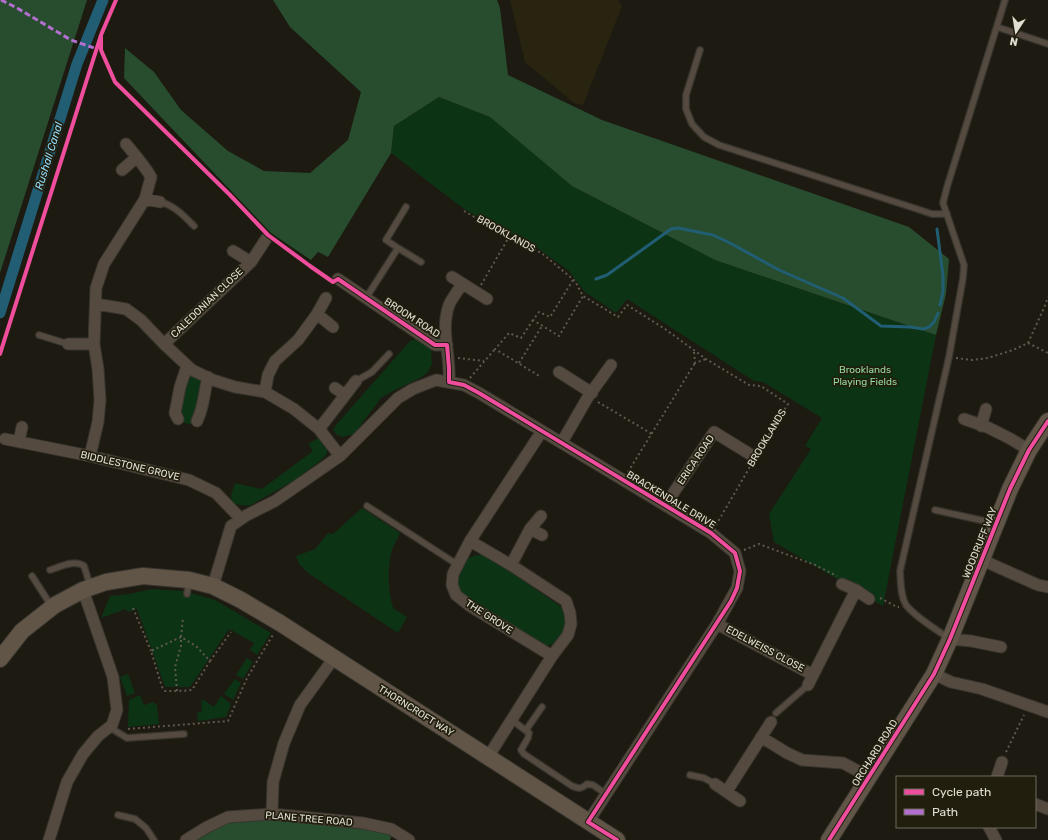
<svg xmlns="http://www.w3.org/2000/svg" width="1048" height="840" font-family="Rubik,sans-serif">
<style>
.built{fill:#28240f}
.green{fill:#0d3315}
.forest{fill:#284d2e}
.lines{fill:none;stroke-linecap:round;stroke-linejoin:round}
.stream{stroke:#225e73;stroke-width:3}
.canal{stroke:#225e73;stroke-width:11}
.lane-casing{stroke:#38352e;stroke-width:8}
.street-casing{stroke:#38352e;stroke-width:13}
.secondary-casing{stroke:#38352e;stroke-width:18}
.path{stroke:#5f5950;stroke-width:2;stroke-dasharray:2 3;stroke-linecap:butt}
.lane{stroke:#544a40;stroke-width:5.5}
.street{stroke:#544a40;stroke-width:11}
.secondary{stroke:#615548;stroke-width:16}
.quiet{stroke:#b36fd0;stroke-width:3;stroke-dasharray:6 3;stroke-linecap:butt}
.cycleway-casing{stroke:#211e0d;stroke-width:6}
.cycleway{stroke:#ef4d9e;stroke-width:4}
.labels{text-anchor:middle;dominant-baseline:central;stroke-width:3.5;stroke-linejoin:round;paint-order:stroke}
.street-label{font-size:10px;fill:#e1dfd4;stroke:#211e0d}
.park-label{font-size:10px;fill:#95d99f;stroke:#211e0d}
.water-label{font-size:11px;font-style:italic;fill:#91dbfa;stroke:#211e0d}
</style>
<rect width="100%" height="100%" fill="#1d1a12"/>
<path class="built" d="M510 0H618L622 6 583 105 574 103 525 62Z"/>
<path class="green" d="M439 97 490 117 572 186 715 260 936 335 883 606 774 542 769 514 811 449 805 446 822 418 763 382 754 381 627 299 616 313 585 292 569 271 525 239 505 232 464 209 391 153 394 126Z
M416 339 431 349 432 364 428 372 422 377 393 391 381 398 354 434 342 437 336 434 333 430 336 425 410 341Z
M187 371 202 380 195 415 191 420 193 425 181 422 179 410Z
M318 438H321L327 447V454L320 461 295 480 251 505C245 506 231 506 231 497 231 493 234 487 235 483L262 489 313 451 308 444Z
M362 508 400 533C398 538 394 544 392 550 387 568 388 591 393 608L407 617 398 633 308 573 299 564 296 556 315 549 328 533 333 534Z
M479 555H486L560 606C563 610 566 615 566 620 567 623 565 627 564 629 559 642 551 649 538 643L467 597 461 592 456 581C462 567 462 557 479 555Z
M152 589 184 591 215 600 271 633 257 655 250 650 254 643 229 629 190 687H165L137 609 128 612 126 609 101 618 110 596 129 594Z
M247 658 253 662 243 679 236 675Z
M128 674 135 693 127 696 120 677Z
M235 679 241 683 233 700 224 694Z
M140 695 144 705 153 702 157 705 159 724 128 727 129 700Z
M221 696 231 704 226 717 198 721 197 713 202 711 201 701 204 700 214 707Z"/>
<path class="forest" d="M0 0H87L0 273Z
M273 0H497L500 8 508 75 602 120 909 227 949 259 946 294 936 335 715 260 572 186 490 117 439 97 394 126 391 153 328 257 318 252 311 260 271 233 124 78 125 48 154 72 181 110 228 151 264 171 310 173 348 140 361 92 290 27Z
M274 820 362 829 392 834 390 840H196L229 822Z"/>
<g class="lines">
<path class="stream" d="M937 229 943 276V292L940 305
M596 279 607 275 671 229 678 228 713 235 730 243 779 270 843 298 881 326 910 327 923 329 929 327 934 322 938 313"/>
<path class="canal" d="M0 313 77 64 103 0"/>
<g class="lane-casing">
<path id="lane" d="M997 27 1048 44
M700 50 686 95V109L692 124 704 137 719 145 917 209 932 214H947
M160 202C174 205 184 216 194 226
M398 248 386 240 406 207
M366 298 398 248 421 262
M39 335 68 344
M356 381 372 372 389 354
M367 506 458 565
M935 510 994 523
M50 570C60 567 75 559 84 566L90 585
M32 576 52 607
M187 594 189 580
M948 638C936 629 915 617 906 605 900 595 901 582 900 571L949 357 963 278 964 265 943 203 947 187 1005 0
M776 713 808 685
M512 720 529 733 528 738 521 750 524 754 572 786C579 789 581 789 587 784L593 785 606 794
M109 727 127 738 184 734
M526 730 542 707
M690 775 704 778 715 784
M118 815 135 819 146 828 154 840"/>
</g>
<g class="street-casing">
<path id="street" d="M122 170 137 157
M145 199 160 202
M233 251 251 262
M452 277 487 299
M338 279 435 345H447
M96 304 126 309 141 320 164 344 192 370 213 380 235 387 265 392 294 409 319 429 340 456
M317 314 333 327
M68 344H94
M164 344 251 262 266 239
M559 372 592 393
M449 382C451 357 440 330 449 305 452 298 458 291 462 284
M335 388 345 395
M265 392 268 375 275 361 298 340 317 314 326 298
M178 419 175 413 180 387 187 366
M964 419 987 427 1009 438 1029 450
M197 421C204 407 204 392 208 377
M981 426 986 409
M319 429 356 381
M542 431 470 541 453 574 452 585 456 595 470 606 552 656
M5 439 90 456 189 480 216 493 241 519
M19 442 22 427
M562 442 588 397 611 365
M90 456 98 422 100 400 98 369 94 344 96 288 104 264 145 199 151 177C144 165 135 155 126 144
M666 504 714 432 753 456
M530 529 542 535
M470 541 511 565 566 601 570 613 571 624 568 635 552 656 488 757
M982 560 1038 585 1048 587
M511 565 530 529 541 516
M842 584 856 590 869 599
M213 586 231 526 247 515 275 501 340 456 398 398 413 389 436 380 464 385 479 393 711 533 735 553 740 571 737 588 717 624 588 822
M717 624 813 675
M950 639 971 641 1001 647
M934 674 951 682 982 689 1048 712
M808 685 856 590
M761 737 787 753 802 760 843 763 869 777
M997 777 1002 762
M715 784 740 801
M727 791 771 722
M1035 804 1048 809
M272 814 273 782 284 743 300 705 334 658
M989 827 996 840
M49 840 67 782 83 754 98 736 112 725 117 710 113 677 83 590
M186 840 207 827 228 817 272 814 363 823 391 829 409 840"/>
</g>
<g class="secondary-casing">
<path id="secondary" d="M0 659 22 631 55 605 83 590 106 582 143 576 189 580 213 586 241 600 280 623 617 840
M829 840 934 674 950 639 1010 489 1029 450 1048 421"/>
</g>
<path class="path" d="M464 211 509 237 519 239 544 255 575 281 583 296 618 317 627 305 665 329 706 359 749 385 761 386 788 404 760 449
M573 280 550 317 539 312 533 320 559 336 583 296
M481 285 509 237
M533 320 521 338 509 333 495 349 541 377
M1028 343 1048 353
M694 352 695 363 706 359
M458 358 484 361
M956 358 972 360 988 358 1013 350 1028 343 1044 308 1048 297
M519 363 542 326
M470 378 495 349
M598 402 652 434
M628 472 695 363
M716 525 751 465
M744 550 759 544 815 565 837 576
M880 598 897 607H899
M133 608 151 651
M210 661 231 632
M177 691 175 667 181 646V637L151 651 162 687 165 691C174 691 183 691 192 690L210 661 196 646 181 637 183 618
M128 729 228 721 247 678 274 633
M1006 752 1024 715"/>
<use href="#lane" class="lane"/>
<use href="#street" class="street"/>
<use href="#secondary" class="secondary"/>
<path class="quiet" d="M1 0 17 8 71 40 100 50"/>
<g class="cycleway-casing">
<path id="cycleway" d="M101 35V50L115 82 230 195 268 235 310 266 333 282 338 279 435 345H447L449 368V382L464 385 479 393 711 533 735 553 740 571 737 588 731 601 588 822 617 840
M0 354 101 35 116 0
M829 840 934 674 950 639 1010 489 1029 450 1048 421"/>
</g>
<use href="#cycleway" class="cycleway"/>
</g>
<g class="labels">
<g class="street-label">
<text transform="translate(506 234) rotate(29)">BROOKLANDS</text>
<text transform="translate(207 303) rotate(-44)">CALEDONIAN CLOSE</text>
<text transform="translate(412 318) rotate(33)">BROOM ROAD</text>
<text transform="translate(767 438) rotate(-59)">BROOKLANDS</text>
<text transform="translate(696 460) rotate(-56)">ERICA ROAD</text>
<text transform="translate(130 466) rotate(13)">BIDDLESTONE GROVE</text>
<text transform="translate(671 500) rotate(31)">BRACKENDALE DRIVE</text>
<text transform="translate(980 543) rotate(-68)">WOODRUFF WAY</text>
<text transform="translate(489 617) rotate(33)">THE GROVE</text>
<text transform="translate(765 649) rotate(28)">EDELWEISS CLOSE</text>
<text transform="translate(416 711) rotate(32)">THORNCROFT WAY</text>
<text transform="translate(875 753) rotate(-58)">ORCHARD ROAD</text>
<text transform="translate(309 819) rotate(5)">PLANE TREE ROAD</text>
</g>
<g class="park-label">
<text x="865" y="370">Brooklands<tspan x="865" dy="12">Playing Fields</tspan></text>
</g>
<g class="water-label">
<text transform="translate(49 156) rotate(-73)">Rushall Canal</text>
</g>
</g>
<rect x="896" y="776" width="140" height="52" fill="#211e0d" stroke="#6e6b5d"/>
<rect x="904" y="789" width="20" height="6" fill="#ef4d9e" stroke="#6e6b5d"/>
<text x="932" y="796" font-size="12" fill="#e1dfd4">Cycle path</text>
<rect x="904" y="809" width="20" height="6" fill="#b36fd0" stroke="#6e6b5d"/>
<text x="932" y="816" font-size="12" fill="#e1dfd4">Path</text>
<g transform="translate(1016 32) rotate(192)" stroke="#211e0d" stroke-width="3" paint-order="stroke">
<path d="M0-3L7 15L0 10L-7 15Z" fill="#e1dfd4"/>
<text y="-6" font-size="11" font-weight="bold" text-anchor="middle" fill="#e1dfd4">N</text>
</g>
</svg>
